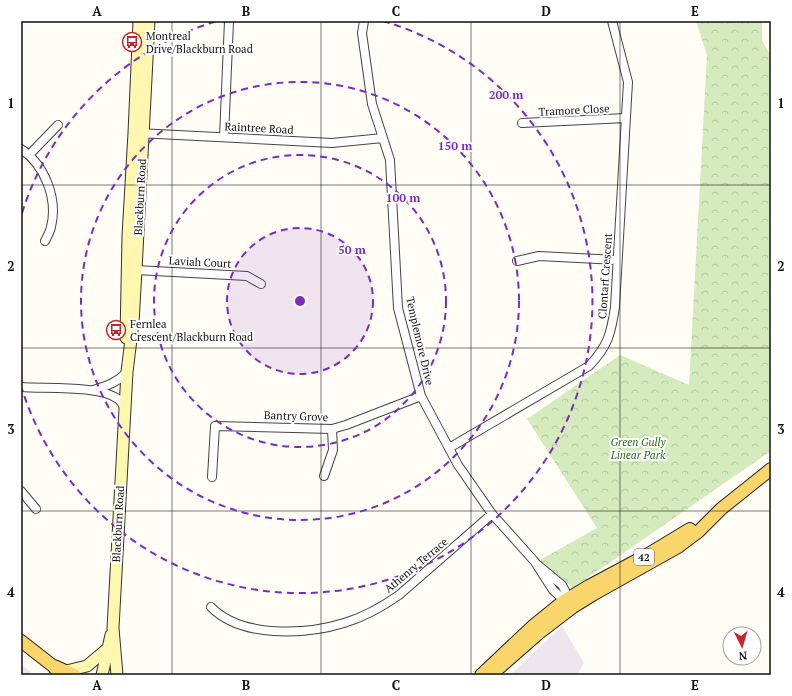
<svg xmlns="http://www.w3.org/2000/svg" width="792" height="696" font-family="'PT Serif',serif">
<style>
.industrial{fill:#eee6ef}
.park{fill:url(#park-crowns)}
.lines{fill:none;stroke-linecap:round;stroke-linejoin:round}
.minor-casing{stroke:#444;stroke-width:10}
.secondary-casing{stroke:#333;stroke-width:13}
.primary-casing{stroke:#222;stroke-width:14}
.minor{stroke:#fff;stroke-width:8}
.secondary{stroke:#fff6b0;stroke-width:11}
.primary{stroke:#f9d66b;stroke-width:12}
.grid{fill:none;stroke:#111;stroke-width:1;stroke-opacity:0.55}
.ring{fill:none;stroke:#7b2cbf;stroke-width:2;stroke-dasharray:7 5}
.labels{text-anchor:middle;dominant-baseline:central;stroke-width:4;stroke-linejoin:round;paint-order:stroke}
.shield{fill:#fff;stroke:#585858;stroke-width:1}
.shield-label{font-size:10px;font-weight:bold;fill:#111}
.poi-label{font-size:11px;fill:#111;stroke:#fff;text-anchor:start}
.street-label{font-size:11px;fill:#111;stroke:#fff}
.park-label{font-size:11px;font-style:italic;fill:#2f6b1f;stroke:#fff}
.centre{fill:#7b2cbf;stroke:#fff;stroke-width:2}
.ring-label{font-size:12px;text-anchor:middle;font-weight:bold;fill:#7b2cbf;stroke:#fff;stroke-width:4;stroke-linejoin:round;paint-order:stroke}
.neatline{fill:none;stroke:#111;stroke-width:1.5}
.grid-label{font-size:13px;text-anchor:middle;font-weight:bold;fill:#111}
</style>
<defs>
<pattern id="park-crowns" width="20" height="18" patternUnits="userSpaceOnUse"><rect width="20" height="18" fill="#d5ebbd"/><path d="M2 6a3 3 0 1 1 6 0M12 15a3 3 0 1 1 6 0" fill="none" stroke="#b6c8a1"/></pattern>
</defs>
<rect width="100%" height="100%" fill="#fffdf5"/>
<path class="industrial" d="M562 626 584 663 577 675H510Z
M21 664 26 668 34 675H21Z"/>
<path class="park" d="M696 21H762V41L771 56V451L573 588 540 560 597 528 527 419 620 355 689 385 707 55Z"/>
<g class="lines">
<g class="minor-casing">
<path id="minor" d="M364 21 362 33 372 104 390 160 398 308 421 396 458 465 492 514 535 562 553 590 567 603
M522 123 626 118
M138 133 332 143 383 138
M224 137 229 21
M21 149C45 165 58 199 51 227 50 232 47 237 45 241
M29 155 58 125
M517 261 539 256 617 260
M136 270 247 276 261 284
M21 387C46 389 99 385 118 399 122 402 123 405 125 409
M93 390C106 386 117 383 127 372
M449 448 589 366C608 346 611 334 615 307L628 82 612 21
M324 476 333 450 332 429
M212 477 215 426 332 429 346 425 421 396
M21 491 36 509
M538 565 562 585 571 602
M211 607C241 638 305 635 344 623 364 617 382 607 399 595L492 514"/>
</g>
<g class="secondary-casing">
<path id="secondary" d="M126 338 128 236 134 133 139 21
M66 671 87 666 106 650
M102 675 111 635
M117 675 113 628 127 372 133 323 136 270 149 21"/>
</g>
<g class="primary-casing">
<path id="primary" d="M21 641 53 666 61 675
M54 666 74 675
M481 675 533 626 564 601 589 586 647 555 690 529
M491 675 539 633 573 607 594 594 678 547 698 532 721 509 771 469"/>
</g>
<use href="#minor" class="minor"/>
<use href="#secondary" class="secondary"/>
<use href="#primary" class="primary"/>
</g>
<path class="grid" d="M172 21V675M321 21V675M471 21V675M620 21V675M21 185H771M21 348H771M21 511H771"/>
<circle cx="300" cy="301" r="73" fill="#7b2cbf" fill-opacity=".12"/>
<g class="ring">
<circle cx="300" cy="301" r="73"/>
<circle cx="300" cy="301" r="146"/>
<circle cx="300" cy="301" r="219"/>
<path d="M22 213A292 292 0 0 1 217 21M383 21A292 292 0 1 1 22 389"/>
</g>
<defs>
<g id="bus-ring" transform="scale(1)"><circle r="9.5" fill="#fff" stroke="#c4262e" stroke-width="1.5"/><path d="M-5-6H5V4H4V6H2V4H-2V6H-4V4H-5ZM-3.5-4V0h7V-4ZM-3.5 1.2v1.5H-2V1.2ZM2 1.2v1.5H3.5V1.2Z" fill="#c4262e"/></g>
</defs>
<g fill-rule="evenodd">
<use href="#bus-ring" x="132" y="42"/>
<use href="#bus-ring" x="116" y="330"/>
</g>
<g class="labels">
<rect class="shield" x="634" y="549" width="20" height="16" rx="3"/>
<g class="shield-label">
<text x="644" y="557">42</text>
</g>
<g class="poi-label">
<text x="146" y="36">Montreal<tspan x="146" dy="13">Drive/Blackburn Road</tspan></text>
<text x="130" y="324">Fernlea<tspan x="130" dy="13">Crescent/Blackburn Road</tspan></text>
</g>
<g class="street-label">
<text transform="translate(574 110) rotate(-3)">Tramore Close</text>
<text transform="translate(259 128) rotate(3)">Raintree Road</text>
<text transform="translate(140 197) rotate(-87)">Blackburn Road</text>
<text transform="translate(200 262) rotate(3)">Laviah Court</text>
<text transform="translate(605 276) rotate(-86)">Clontarf Crescent</text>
<text transform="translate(420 341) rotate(77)">Templemore Drive</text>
<text transform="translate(296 416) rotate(2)">Bantry Grove</text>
<text transform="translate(118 524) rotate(-87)">Blackburn Road</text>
<text transform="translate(416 565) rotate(-40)">Athenry Terrace</text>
</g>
<g class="park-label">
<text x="638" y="442">Green Gully<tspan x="638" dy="13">Linear Park</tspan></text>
</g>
</g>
<circle cx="300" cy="301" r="6" class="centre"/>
<g class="ring-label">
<text x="506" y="99">200 m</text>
<text x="455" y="150">150 m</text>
<text x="403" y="202">100 m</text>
<text x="352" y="254">50 m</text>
</g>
<rect width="792" height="696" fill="none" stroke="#ffffff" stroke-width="44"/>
<g transform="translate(742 646) rotate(175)"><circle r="19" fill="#ffffff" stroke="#a0a0a0"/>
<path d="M0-3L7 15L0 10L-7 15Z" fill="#c4262e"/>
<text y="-6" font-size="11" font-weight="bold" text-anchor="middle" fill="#111111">N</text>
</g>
<rect x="22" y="22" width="748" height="652" class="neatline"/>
<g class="grid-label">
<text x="97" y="16">A</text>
<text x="246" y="16">B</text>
<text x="396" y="16">C</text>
<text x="546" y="16">D</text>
<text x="695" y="16">E</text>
<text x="11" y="108">1</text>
<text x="781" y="108">1</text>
<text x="11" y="271">2</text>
<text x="781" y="271">2</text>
<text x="11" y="434">3</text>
<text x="781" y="434">3</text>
<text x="11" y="597">4</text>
<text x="781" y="597">4</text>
<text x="97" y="690">A</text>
<text x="246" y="690">B</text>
<text x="396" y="690">C</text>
<text x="546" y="690">D</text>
<text x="695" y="690">E</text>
</g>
</svg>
